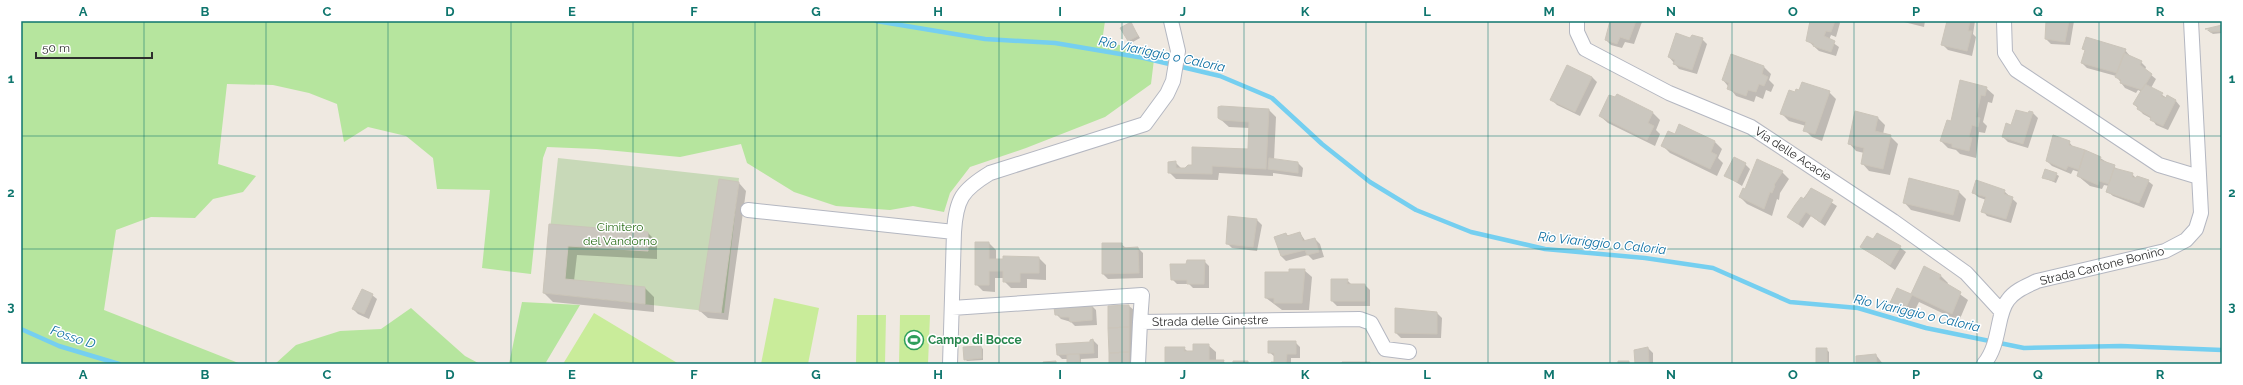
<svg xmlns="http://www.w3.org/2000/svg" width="2243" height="385" font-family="Raleway,sans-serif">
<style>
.green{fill:#b6e59e}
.cemetery{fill:#c8d9b8}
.pitch{fill:#c9ec9a}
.shadow{fill:#0003}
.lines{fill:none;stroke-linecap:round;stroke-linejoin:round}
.stream{stroke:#75cff0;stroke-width:4.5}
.building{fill:#cbc7bf;stroke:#cbc5ba}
.street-casing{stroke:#b4b7c1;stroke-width:16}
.street{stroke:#fff;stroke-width:14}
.grid{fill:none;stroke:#0f766e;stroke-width:1;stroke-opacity:0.55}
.labels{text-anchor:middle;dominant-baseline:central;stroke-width:3;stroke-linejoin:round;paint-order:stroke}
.street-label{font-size:12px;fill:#2e2e2e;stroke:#fff}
.park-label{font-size:12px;fill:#2c6e1b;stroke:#fff}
.leisure-label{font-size:12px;font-weight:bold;fill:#27864d;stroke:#fff;text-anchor:start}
.water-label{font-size:13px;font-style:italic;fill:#0d6fa3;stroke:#fff}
.neatline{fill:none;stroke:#0f766e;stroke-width:1.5}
.grid-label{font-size:13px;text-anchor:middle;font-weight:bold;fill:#0f766e}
</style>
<rect width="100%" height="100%" fill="#efe9e1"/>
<path class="green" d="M21 21H1105L1102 42 1155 51 1151 84 1105 117 1026 148 970 167 950 193 944 212 913 206 890 210 836 206 794 192 747 163 741 144 680 157 596 149 547 147 543 158 531 274 482 268 490 190 437 189 433 158 406 136 368 127 344 142 337 104 309 93 273 85 227 84 218 164 256 176 243 192 213 199 195 218 151 217 116 230 104 310 241 364H21Z
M522 302 580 305 545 364H509Z
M411 308 465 356 480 364H275L296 345 340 331 381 329Z"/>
<path class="cemetery" d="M558 158 739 178 724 313 543 293Z"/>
<path class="pitch" d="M774 298 819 308 808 364H761Z
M594 313 679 364H563Z
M857 315H886L885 364H856Z
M900 315H930L928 364H899Z"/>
<path class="shadow" d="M1611 21 1642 22 1634 44 1625 42 1622 48 1611 45 1606 40Z
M1812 21H1838L1840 23 1836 37 1831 35 1829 40 1839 47 1836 56 1819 51 1807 40Z
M1900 21H1925L1924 27Z
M1948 21H1975L1973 34 1976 37 1972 56 1948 50 1943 45Z
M2048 21H2074L2070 45 2051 44 2046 39Z
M1131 24 1140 38 1131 43 1122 28Z
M2222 26V33L2213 34 2207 30Z
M1691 39H1702L1707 44 1697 74 1679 69 1669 57Z
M2084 49 2125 50 2130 56 2141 62 2146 67 2145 70 2156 79 2151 88 2167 98 2168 96 2176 101 2180 106 2168 130 2156 125 2152 119 2143 114 2134 104 2142 92 2138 90 2136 93 2125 88 2116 76 2087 68 2082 63 2086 51Z
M1732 55 1764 67 1771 74 1769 80 1774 85 1771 92 1766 90 1763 99 1756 96 1754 102 1736 96 1723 80Z
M1568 67 1592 77 1597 82 1580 116 1557 105 1552 100Z
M1986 88 1994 95 1992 103 1988 102 1983 122 1987 126 1985 133 1979 132 1976 158 1960 154 1956 150 1948 148 1941 141 1951 122Z
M1829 92 1836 99 1822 141 1812 137 1805 130 1806 126 1789 121 1782 114Z
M1617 96 1653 113 1660 120 1656 130 1660 134 1655 146 1608 123 1600 116Z
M1269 110 1276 117 1274 160 1298 163 1303 168 1302 177 1273 173V176L1219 173 1218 180 1176 179 1169 172 1175 162 1182 169 1249 151 1250 128 1229 127 1219 118Z
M1856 113 1878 118 1885 125 1883 134 1890 136 1898 144 1890 175 1869 171 1862 163 1864 153 1856 151 1849 143Z
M2033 113 2038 118 2028 148 2008 142 2003 137 2012 126Z
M1680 126 1715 142 1722 149 1718 158 1723 163 1717 176 1670 153 1663 146 1675 136Z
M2069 142 2074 148 2094 154 2119 170 2132 174 2137 179 2148 181 2153 185 2144 208 2113 196 2108 192 2109 186 2104 185 2102 189 2090 186 2078 176 2079 172 2073 170 2071 174 2052 166 2047 161Z
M1745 164 1750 169 1742 186 1726 176Z
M1782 172 1789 179 1780 193 1779 200 1777 199 1772 216 1747 204 1740 197 1746 190Z
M2056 174 2059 176 2056 183 2044 178Z
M739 183 746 191 728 320 708 318 700 311Z
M1811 189 1837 206 1825 226 1811 216 1803 228 1788 217Z
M2004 191 2017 203 2011 223 1987 216 1983 211 1986 200 1978 197 1973 192Z
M1959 192 1966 199 1960 222 1911 210 1904 202Z
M1257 220 1262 225 1257 251 1232 248 1227 243Z
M550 226 648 233 657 242V259L577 255 574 281 645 288 654 297V312L553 302 544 293Z
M1300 233 1306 242 1315 239 1320 244 1324 257 1313 260 1308 255 1286 261 1281 256 1275 237 1286 234 1289 236Z
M1873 240H1890L1906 252 1895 270 1861 246Z
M989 243 996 250V260L1039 258 1046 265V280L1027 279V288H1011L1004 281V278H995V292L983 291 976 284Z
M1121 244 1126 248H1138L1143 253V278L1108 279 1103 274Z
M1204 261 1209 266V288H1193L1189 284H1177L1172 279 1187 265Z
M1925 268 1941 276 1948 283 1947 285 1968 300 1959 321 1919 302 1910 320 1897 314 1890 307 1912 295Z
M1304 270 1312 277 1309 310H1282L1266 298 1290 273Z
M1347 280 1352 285H1365L1370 290V306H1337L1332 301Z
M372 295 377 299 369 319 358 314 353 309Z
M1091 305 1096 310 1097 325 1075 326 1071 322 1061 319 1056 314Z
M1129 306 1134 310 1133 364H1110Z
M1437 313 1442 318 1441 338H1401L1396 333Z
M1093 340 1098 345V358L1081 359V364H1070L1068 359H1062L1058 355 1091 343Z
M1295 342 1300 347V358H1291V364H1272L1275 363V357L1269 352Z
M1208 345 1216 352V361H1223L1226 364H1166L1184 348 1188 352H1195Z
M981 347 983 349V360L967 361 965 359Z
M1648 348 1653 353V364H1636L1635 351Z
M1826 349 1829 352V364H1817Z
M1876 355 1883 364H1857Z"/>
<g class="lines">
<path class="stream" d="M876 21 985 39 1055 43 1144 58 1220 76 1272 98 1322 144 1370 182 1416 210 1471 232 1545 249 1645 258 1713 268 1790 302 1858 308 1926 328 2024 348 2121 346 2222 350
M21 329 59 346 119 364"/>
</g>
<path class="building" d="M1610 21H1636L1629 40 1620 37 1617 44 1605 40Z
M1810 21H1835L1831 32 1826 31 1824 36 1835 41 1831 52 1813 46 1814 44 1806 41Z
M1947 21H1970L1968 31H1972L1967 51 1941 45Z
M2046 21H2069L2065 42 2045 39Z
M1131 22 1138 36 1128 41 1120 28Z
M2222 25V31L2210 32 2209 29H2205Z
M1676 33 1690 38 1692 35 1703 38 1692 70 1673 64 1675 60 1668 57Z
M2086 37 2126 49 2117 73 2081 63 2085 50 2082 49Z
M2124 53 2142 61 2140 65 2152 74 2142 90 2120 83 2121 80 2115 77Z
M1731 54 1764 66 1762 74 1768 77 1764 86 1759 84 1756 92 1748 90 1746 96 1727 89 1729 83 1722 80Z
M1567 65 1592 77 1575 112 1550 100Z
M1960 80 1987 87 1985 96 1981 95 1976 117 1980 118 1978 127 1972 125 1969 137 1972 138 1969 151 1952 147V144L1940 141 1947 120 1951 121Z
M1802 82 1830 91 1815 134 1803 131 1806 122 1780 114 1789 90 1795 92 1796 89 1799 90Z
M2145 84 2163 93 2161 96 2166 98 2167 95 2176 100 2163 126 2150 120 2151 117 2137 109 2138 107 2133 104Z
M1617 94 1653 112 1648 123 1654 126 1647 140 1599 116 1609 95 1615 97Z
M1221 106 1269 109 1266 169 1212 166V174L1168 173V162L1176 161V168H1185L1188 165H1192V147L1248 149 1249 122 1221 120 1218 118V107Z
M2016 110 2028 113 2029 111 2033 112 2023 144 2002 137 2006 123 2011 125Z
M1855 111 1878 117 1875 131 1891 135 1883 169 1861 164 1864 148 1848 144Z
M1679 124 1715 141 1711 152 1717 155 1710 169 1661 146 1668 131 1675 134Z
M2053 135 2070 141 2069 145 2085 150 2079 170 2068 166 2066 170 2046 161Z
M2085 150 2101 157 2100 160 2115 165 2109 184 2099 181 2098 185 2077 176Z
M1734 157 1746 163 1737 182 1724 176Z
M1269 158 1298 162V173L1268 169Z
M1757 159 1783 171 1774 185 1775 186 1772 193 1770 192 1764 209 1739 197 1743 188 1745 189Z
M2114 168 2133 173 2132 177 2136 178 2137 176 2149 180 2139 203 2106 192Z
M2045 169 2057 173 2054 181 2042 178Z
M1909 178 1959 191 1953 215 1903 203Z
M719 179 739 182 721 313 699 311Z
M1976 180 2005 190 2004 194 2013 197 2006 219 1981 212 1986 197 1972 193Z
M1811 188 1833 200 1820 222 1806 212 1798 224 1787 217 1795 205 1801 197 1804 199Z
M1228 216 1257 219 1253 247 1226 244Z
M549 224 648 232V251L568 246 565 279 645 287V304L543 293Z
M1300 232 1303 241 1315 238 1319 252 1307 255 1305 250 1281 256 1274 237 1286 233 1287 236Z
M1877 233 1901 246 1890 265 1860 247 1867 236 1873 239Z
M975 242H989V259H1003V256L1039 257V273H1020V282H1003V271H989V285H975Z
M1102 243H1122V248L1138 247 1139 273 1102 274Z
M1187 260H1205L1204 284H1187V280H1171L1170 264H1186Z
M1924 266 1941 275 1939 279 1961 292 1952 314 1912 295 1903 314 1888 307 1897 288 1911 294Z
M1289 269H1305L1302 303H1274V298H1265V272H1289Z
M1331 279H1348L1347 284H1365V301H1331Z
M362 289 373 294 364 314 352 309Z
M1092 304V320L1070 322 1069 317H1060L1059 315H1055L1054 307Z
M1129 305V327L1108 328V306Z
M1395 308 1437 312V334L1395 333Z
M1129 327V352L1109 353 1108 328Z
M1093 339 1094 353 1057 355 1056 344 1090 342V340Z
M1268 341H1296V354H1287L1286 363 1295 364H1271V362H1274V353H1268Z
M1193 344H1209V360H1224L1223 364 1185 362V364H1165V347H1185L1184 351H1193Z
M981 346 982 358 964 360 963 347Z
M1648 347 1649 364H1635L1634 350Z
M1816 348H1827V364H1816Z
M1129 352V364H1109V353Z
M1071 354H1079L1080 362 1067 363V355Z
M1876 354 1877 363 1882 364H1856V356Z
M1056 361V364H1043V362Z
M1233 361H1248V364H1233Z
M1618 361H1629V364H1618Z
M1342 362H1370V364H1330H1342Z"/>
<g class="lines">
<g class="street-casing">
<path id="street" d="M1577 21V32L1585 49 1669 93 1751 127 1893 221 1966 273 2002 312
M2004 21 2005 53 2016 70 2159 165 2199 177
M748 210 954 232
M952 308 1142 295 1140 322 1360 319 1371 323 1385 349 1409 352
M950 364 954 232C956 199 962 190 990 173L1145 124 1167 94 1173 81 1178 51 1171 21
M1138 364 1140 322
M1984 364C2001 343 1996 315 2008 300 2015 290 2027 286 2037 281L2165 251 2186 240 2196 229 2201 213 2191 21"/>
</g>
<use href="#street" class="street"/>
</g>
<path class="grid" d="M144 21V364M266 21V364M388 21V364M511 21V364M633 21V364M755 21V364M877 21V364M999 21V364M1122 21V364M1244 21V364M1366 21V364M1488 21V364M1610 21V364M1732 21V364M1854 21V364M1977 21V364M2099 21V364M21 136H2222M21 249H2222"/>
<defs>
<g id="stadium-ring" transform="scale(1)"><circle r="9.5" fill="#fff" stroke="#2e9e5b" stroke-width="1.5"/><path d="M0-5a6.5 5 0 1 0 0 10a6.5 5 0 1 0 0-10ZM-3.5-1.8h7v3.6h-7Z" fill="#2e9e5b"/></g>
</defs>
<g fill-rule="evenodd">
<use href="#stadium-ring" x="914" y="340"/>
</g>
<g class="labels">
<g class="street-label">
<text transform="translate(1793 154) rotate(33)">Via delle Acacie</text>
<text transform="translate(2102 266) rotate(-14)">Strada Cantone Bonino</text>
<text transform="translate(1210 321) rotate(-1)">Strada delle Ginestre</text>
</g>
<g class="park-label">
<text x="620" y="227">Cimitero<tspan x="620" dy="14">del Vandorno</tspan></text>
</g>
<g class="leisure-label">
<text x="928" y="340">Campo di Bocce</text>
</g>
<g class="water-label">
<text transform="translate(1162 54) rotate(12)">Rio Viariggio o Caloria</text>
<text transform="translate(1602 243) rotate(6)">Rio Viariggio o Caloria</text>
<text transform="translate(1917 313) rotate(13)">Rio Viariggio o Caloria</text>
<text transform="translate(73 337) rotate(19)">Fosso D</text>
</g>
</g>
<rect width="2243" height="385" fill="none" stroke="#ffffff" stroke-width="44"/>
<path d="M36 52v6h116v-6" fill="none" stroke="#2e2e2e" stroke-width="2"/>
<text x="42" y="52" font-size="12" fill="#2e2e2e" stroke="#ffffff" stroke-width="3" paint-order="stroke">50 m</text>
<rect x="22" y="22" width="2199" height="341" class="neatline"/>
<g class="grid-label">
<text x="83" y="16">A</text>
<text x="205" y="16">B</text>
<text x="327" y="16">C</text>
<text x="450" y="16">D</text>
<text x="572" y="16">E</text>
<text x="694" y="16">F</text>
<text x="816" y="16">G</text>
<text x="938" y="16">H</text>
<text x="1060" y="16">I</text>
<text x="1183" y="16">J</text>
<text x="1305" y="16">K</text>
<text x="1427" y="16">L</text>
<text x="1549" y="16">M</text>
<text x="1671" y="16">N</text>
<text x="1793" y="16">O</text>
<text x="1916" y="16">P</text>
<text x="2038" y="16">Q</text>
<text x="2160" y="16">R</text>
<text x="11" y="83">1</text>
<text x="2232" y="83">1</text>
<text x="11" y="197">2</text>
<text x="2232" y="197">2</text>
<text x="11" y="311">3</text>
<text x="2232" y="311">3</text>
<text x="83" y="379">A</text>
<text x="205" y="379">B</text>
<text x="327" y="379">C</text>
<text x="450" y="379">D</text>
<text x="572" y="379">E</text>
<text x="694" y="379">F</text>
<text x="816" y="379">G</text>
<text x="938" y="379">H</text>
<text x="1060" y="379">I</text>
<text x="1183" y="379">J</text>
<text x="1305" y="379">K</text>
<text x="1427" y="379">L</text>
<text x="1549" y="379">M</text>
<text x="1671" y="379">N</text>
<text x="1793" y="379">O</text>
<text x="1916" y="379">P</text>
<text x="2038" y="379">Q</text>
<text x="2160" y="379">R</text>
</g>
</svg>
